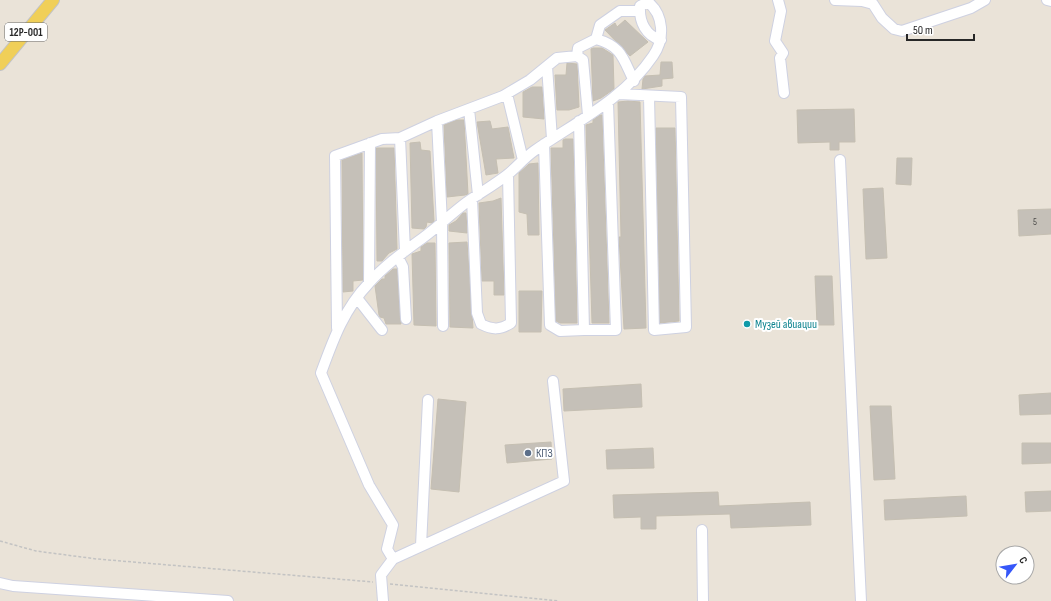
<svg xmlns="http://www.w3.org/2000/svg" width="1051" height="601" font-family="'Sofia Sans Condensed',sans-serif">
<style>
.building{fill:#c5c0b8;stroke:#c5bfb2}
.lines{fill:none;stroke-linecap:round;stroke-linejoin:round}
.minor-casing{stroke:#ced1e1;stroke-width:12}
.major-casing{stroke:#c3c3c3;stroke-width:14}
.path{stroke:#c3c3c3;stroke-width:1.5;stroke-dasharray:3 2;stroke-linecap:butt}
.minor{stroke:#fff;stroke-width:10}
.major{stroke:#f0cf58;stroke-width:12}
.culture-dot{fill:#0f9aa8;stroke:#fff;stroke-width:1.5}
.service-dot{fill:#5c6f8a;stroke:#fff;stroke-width:1.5}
.labels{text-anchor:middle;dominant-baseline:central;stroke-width:4;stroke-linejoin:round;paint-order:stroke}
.number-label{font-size:10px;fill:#4e4d4b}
.shield{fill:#fff;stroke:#686868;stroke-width:1}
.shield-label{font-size:11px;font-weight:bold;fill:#272727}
.culture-label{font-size:12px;fill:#0d838f;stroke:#fff;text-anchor:start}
.service-label{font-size:12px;fill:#4e5e75;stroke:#fff;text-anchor:start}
</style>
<rect width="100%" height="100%" fill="#eae3d8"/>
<path class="building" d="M625 20 648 42 630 56 605 30 615 23 617 27Z
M593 48H602L613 55 614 89 601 98 593 101 591 49Z
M661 62H672L673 78 662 79V86L642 89 643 79 645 76 660 75Z
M567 63 577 64 579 107 569 110H557L555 75H566Z
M532 87H542L544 119 523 117V92Z
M628 101 640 102 646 328 624 329 619 237H621L618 102Z
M854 109 855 142H839V150H830V142L798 143 797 110Z
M600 115H602L609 323H592L586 125 593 123V120Z
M457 120H464L468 194 465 195 447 197 444 125Z
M490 121 492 129 508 127 514 158 496 159 498 173 486 175 477 122Z
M656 128H675L679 321 660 323Z
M565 139H573L577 323H560L556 321 551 148H563V140Z
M420 142 421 150 430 151 434 221 432 223 427 222 426 227 424 229 412 228 410 143Z
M376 148H394L397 249 389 253 382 261H377Z
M362 153 363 280 353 281V291L343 292 342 160Z
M897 158H912L911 185 896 184Z
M538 163 539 235H528L527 214 519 212V173L529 164Z
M883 188 887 258 866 259 863 189Z
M501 198 504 295H494V281H482L479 203 493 201Z
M1051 209V234L1019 236 1018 210Z
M463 213H466L467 233 449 231V225L456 221Z
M467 242 473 328 450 327 449 243Z
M427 243H435L436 326 414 325 412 254 421 251V247Z
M393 269H397L401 324H386L384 318 380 317 379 315 375 286 382 279H385V276Z
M815 276H832L834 325H817Z
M519 291H542L541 332H519Z
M641 384 642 407 564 411 563 389Z
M1051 393V414L1020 415 1019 395Z
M438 399 466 402 459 492 431 489Z
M870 406H891L895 479 874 480Z
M551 442 552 459 507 463 505 445Z
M1022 443H1051V463L1022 464Z
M653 448 654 468 607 469 606 450Z
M1051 491V511L1026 512 1025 492Z
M718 492 719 506 810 502 811 525 731 528 730 514 656 516V529H641V517L614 518 613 495Z
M966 496 967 516 885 520 884 500Z"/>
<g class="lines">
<g class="minor-casing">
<path id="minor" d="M778 0 781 11 775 41 783 53 780 58 784 93
M835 0 862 1 873 4 882 18 894 29 902 31 971 8 985 0
M1047 0 1051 1
M596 39C622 46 623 59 634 81
M577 56 583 60 588 115
M547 66 552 139
M507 94 523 160
M619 94 681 97 686 327 654 330 649 96
M469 109 478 195
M437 121 442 223 443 326
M579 121 584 330H616L608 103
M400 138 405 251
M544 144 550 325 560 331 584 330
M840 160 861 601
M472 199 477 313 481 324C493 330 500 330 511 323L508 174
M398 257 403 267 406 319
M369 283 370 143
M357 298 382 330
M337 328 335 156 382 139 400 138 437 121 503 96 530 80 557 58 577 56 578 48 596 39 600 25 620 11H640
M702 530 703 601
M421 546 428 400
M393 559 564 481 553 381
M0 583 13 586 228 601
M383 601 381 575 393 559 387 549 393 525 369 485 321 373C333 340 344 309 369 283 385 265 405 251 424 237 439 226 452 213 467 202 480 193 494 185 507 175 516 168 524 158 534 151 576 122 624 99 653 56 665 39 664 15 648 2L640 6C639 22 646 36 661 40"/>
</g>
<g class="major-casing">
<path id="major" d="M0 64 53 0"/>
</g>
<path class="path" d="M0 541 36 551 97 559 373 582
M390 584 559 601"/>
<use href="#minor" class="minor"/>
<use href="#major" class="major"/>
</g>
<circle class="culture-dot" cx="747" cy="324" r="4"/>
<circle class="service-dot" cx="528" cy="453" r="4"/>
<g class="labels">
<g class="number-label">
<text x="1035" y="222">5</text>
</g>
<rect class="shield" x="5" y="23" width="42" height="18" rx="3"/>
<g class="shield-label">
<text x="26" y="32">12Р-001</text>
</g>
<g class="culture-label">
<text x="755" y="324">Музей авиации</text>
</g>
<g class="service-label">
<text x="536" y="453">КПЗ</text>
</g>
</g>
<g transform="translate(1015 565) rotate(59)"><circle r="19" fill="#ffffff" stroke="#a9a9a9"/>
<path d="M0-3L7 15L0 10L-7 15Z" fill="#3657f9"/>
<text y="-6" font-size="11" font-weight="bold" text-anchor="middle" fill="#272727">С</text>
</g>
<path d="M907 34v6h67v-6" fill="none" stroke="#272727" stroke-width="2"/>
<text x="913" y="34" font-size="12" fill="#272727" stroke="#ffffff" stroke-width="3" paint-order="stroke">50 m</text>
</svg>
